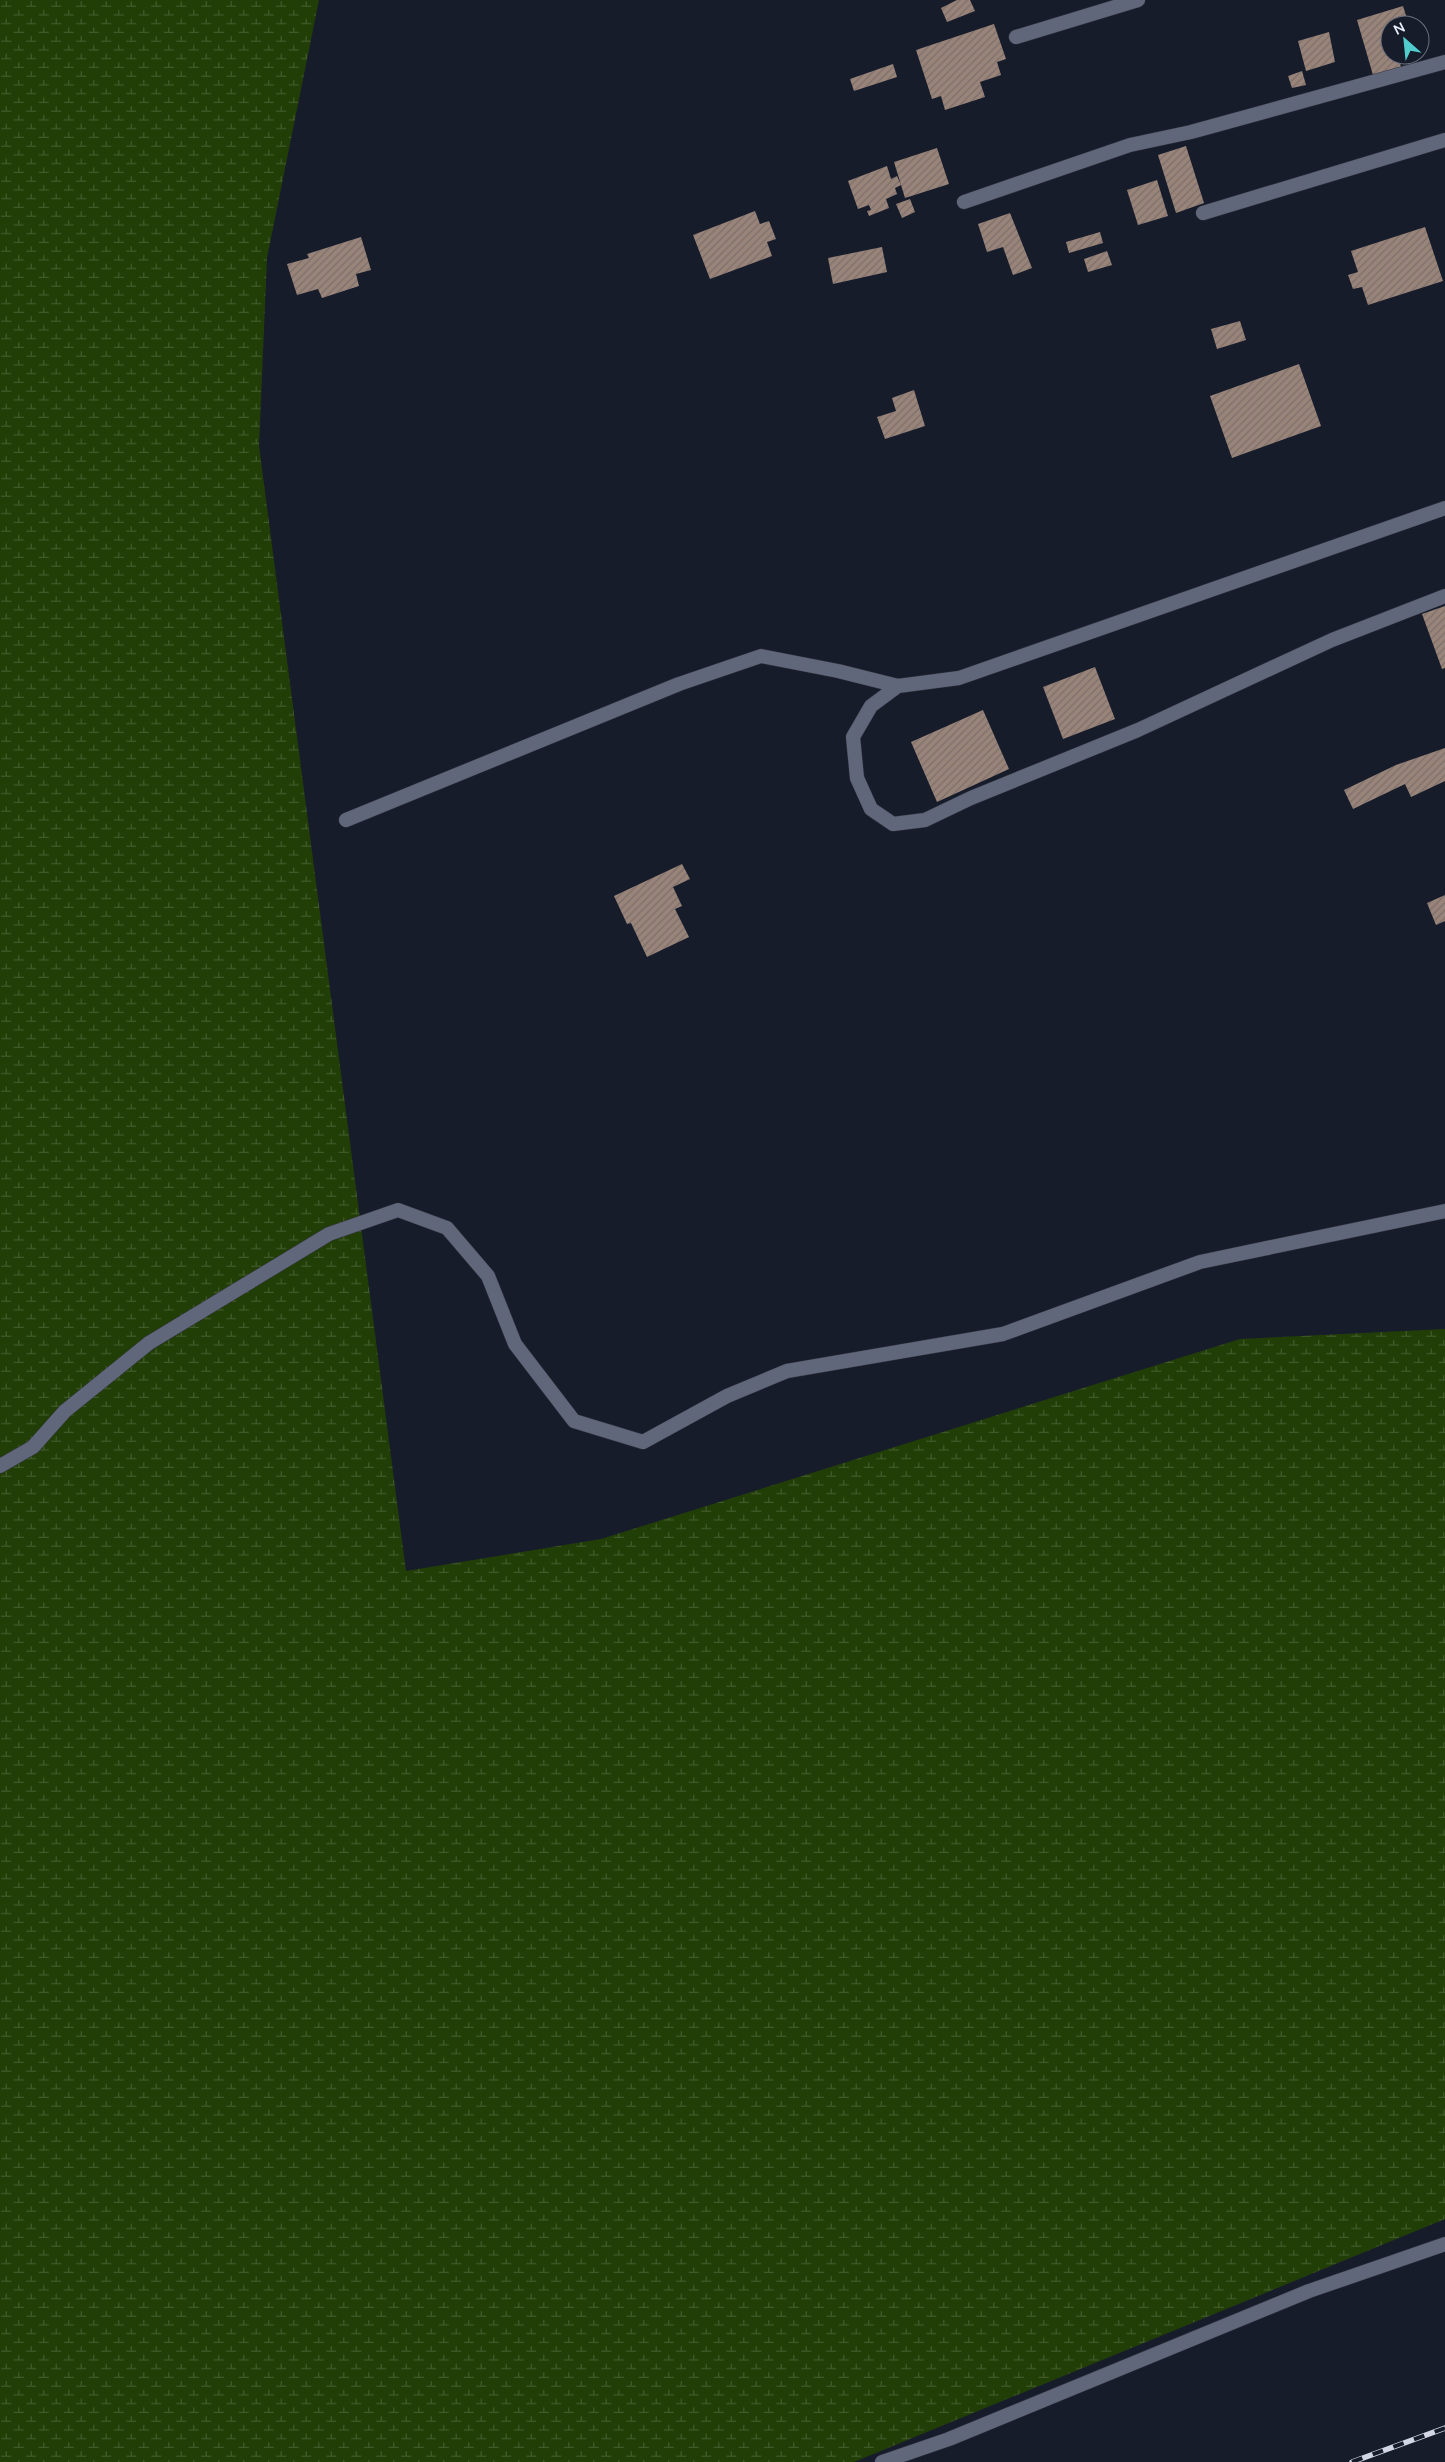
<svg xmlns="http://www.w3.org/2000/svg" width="1445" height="2462" font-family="Mulish,sans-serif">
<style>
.wetland{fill:url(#wetland-marsh)}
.building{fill:url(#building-hatch)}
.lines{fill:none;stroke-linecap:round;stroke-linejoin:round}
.service-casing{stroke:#333642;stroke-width:15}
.service{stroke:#61677a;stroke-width:14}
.rail-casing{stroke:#d3d7e3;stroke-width:5.5}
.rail{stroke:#171c2b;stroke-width:4;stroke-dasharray:11;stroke-linecap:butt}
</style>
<defs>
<pattern id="wetland-marsh" width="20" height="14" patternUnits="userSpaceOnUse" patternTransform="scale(1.25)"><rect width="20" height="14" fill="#213e06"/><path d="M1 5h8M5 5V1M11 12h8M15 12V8" fill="none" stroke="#425a2b"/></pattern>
<pattern id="building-hatch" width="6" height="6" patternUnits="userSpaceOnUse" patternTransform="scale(1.25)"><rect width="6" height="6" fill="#99847a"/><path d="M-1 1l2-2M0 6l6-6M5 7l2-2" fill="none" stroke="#7c6f6a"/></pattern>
</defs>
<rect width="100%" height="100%" fill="#171c2b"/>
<path class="wetland" d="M0 0H319L267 258 259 446 406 1571 601 1539 1240 1339 1445 1329V2219L854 2462H0Z"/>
<path class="building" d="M957 0H970L975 11 947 22 941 8Z
M1403 6 1409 25H1390V55L1416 56 1399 60 1401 67 1373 75 1357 20Z
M994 24 1006 59 997 62 1001 75 980 82 985 97 945 110 941 96 932 99 916 50Z
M1329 32 1335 62 1306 71 1298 41Z
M893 64 897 77 854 91 850 79Z
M1302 71 1306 85 1292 88 1288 76Z
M1186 146 1204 203 1176 213 1158 155Z
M937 148 949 184 905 198 894 162Z
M887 166 891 179 897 176 901 185 895 188 897 194 886 199 889 208 869 216 867 211 871 210 869 205 858 209 848 181Z
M1157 180 1168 216 1138 225 1127 190Z
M910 199 915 212 902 218 896 204Z
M755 211 760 224 769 221 776 239 767 242 772 256 710 279 693 235Z
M1010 213 1032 268 1013 275 1003 247 987 252 978 224Z
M1425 227 1443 281 1368 305 1362 287 1353 289 1348 275 1358 272 1351 251Z
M1100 232 1103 243 1069 253 1066 242Z
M361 237 371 270 356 274 359 286 322 298 318 289 297 295 287 264 309 258 307 254Z
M882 247 887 272 833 284 828 258Z
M1107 251 1112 265 1088 272 1084 259Z
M1240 321 1246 340 1217 349 1211 329Z
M1299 364 1321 426 1232 458 1210 396Z
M914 390 925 426 885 439 877 417 896 411 892 398Z
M1445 606V668L1442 669 1422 614Z
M1095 667 1115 719 1063 739 1043 687Z
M983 710 1009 769 937 802 911 742Z
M1445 748V781L1411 797 1405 784 1353 809 1344 790 1396 765Z
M682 864 690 879 673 887 682 906 675 909 689 937 647 957 631 923 627 924 614 896Z
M1445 895V921L1436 925 1427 903Z"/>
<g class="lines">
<g class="service-casing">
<path id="service" d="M1016 37 1138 0
M964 202 1130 145 1191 132 1445 62
M1203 213 1445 140
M898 686 871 706 853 737 857 778 871 809 893 824 925 820 971 798 1138 730 1332 640 1445 596
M346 820 679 684 761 656 838 671 898 686 959 678 1445 508
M0 1466 33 1447 65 1411 149 1343 329 1234 398 1210 447 1228 488 1276 515 1344 574 1421 643 1442 727 1396 787 1371 1003 1334 1200 1262 1445 1211
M882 2462 949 2439 1309 2291 1445 2244"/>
</g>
<use href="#service" class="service"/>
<g class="rail-casing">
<path id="rail" d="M1352 2462 1445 2428"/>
</g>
<use href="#rail" class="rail"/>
</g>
<g transform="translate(1405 40) rotate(333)"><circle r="24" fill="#171c2b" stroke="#6d717f"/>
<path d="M0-4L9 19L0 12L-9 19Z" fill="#52cdce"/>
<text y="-8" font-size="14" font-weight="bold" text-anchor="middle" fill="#edf1fc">N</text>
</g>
</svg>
